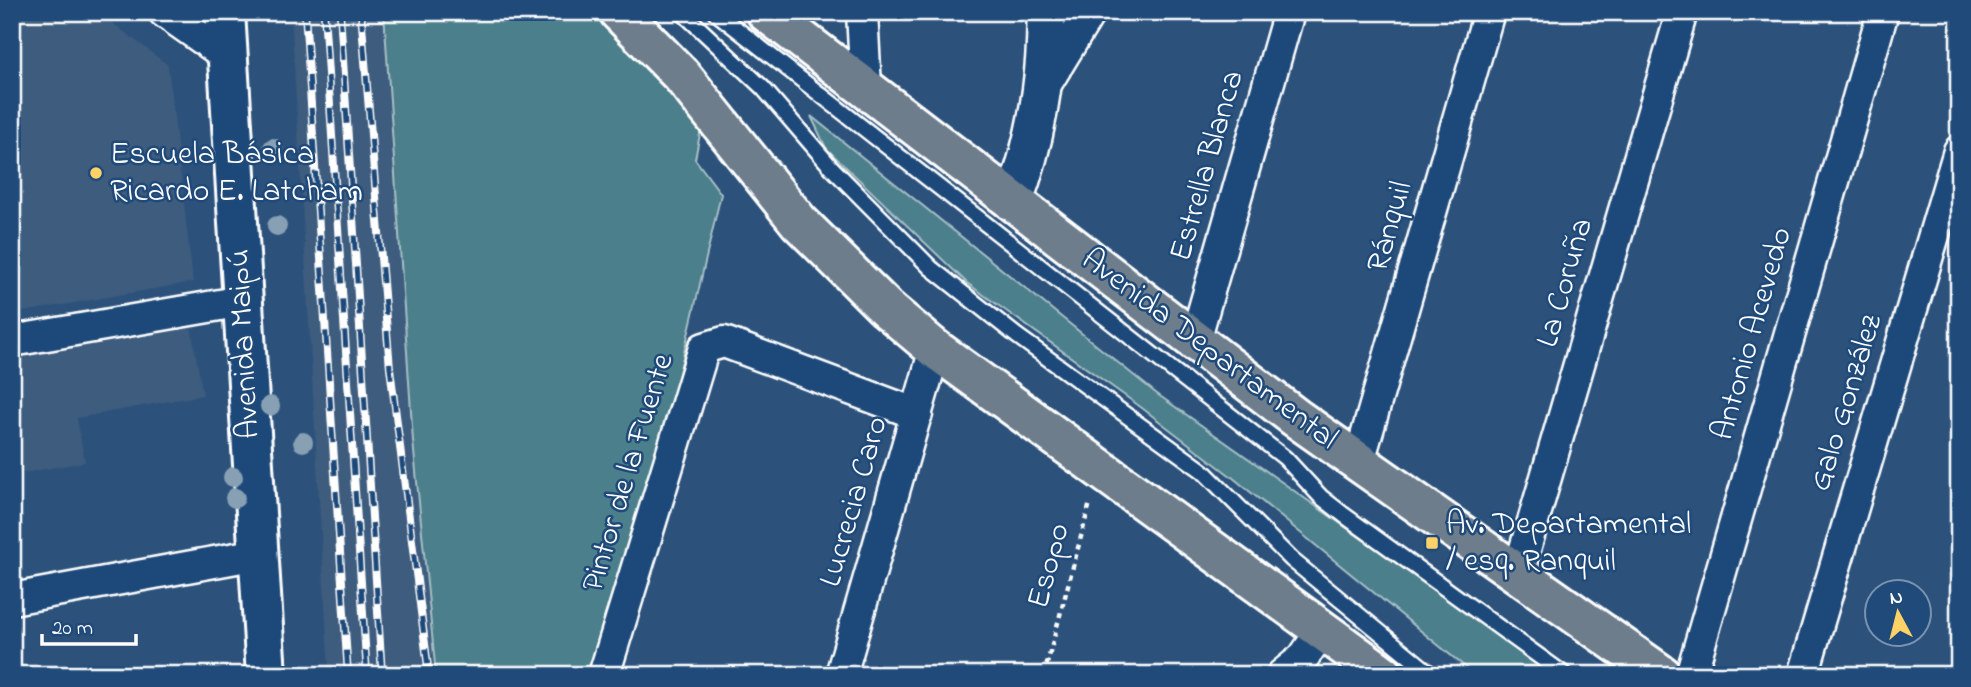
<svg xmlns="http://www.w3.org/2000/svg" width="1971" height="687" font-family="'Indie Flower',sans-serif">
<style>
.built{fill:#3c5b7e}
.green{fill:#4c7f8b;stroke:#a6bfc5;stroke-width:2}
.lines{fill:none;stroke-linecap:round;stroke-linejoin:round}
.service-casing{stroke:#fff;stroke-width:19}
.minor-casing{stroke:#fff;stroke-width:35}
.tertiary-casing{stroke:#fff;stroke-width:42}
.secondary-casing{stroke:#fff;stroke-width:44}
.primary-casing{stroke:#fff;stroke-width:44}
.path{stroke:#fff;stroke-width:4.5;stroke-dasharray:5 5;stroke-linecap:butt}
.service{stroke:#1f4a7a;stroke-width:14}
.minor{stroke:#1f4a7a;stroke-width:30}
.tertiary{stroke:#1f4a7a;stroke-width:37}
.secondary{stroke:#1f4a7a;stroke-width:38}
.primary{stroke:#6d7d8c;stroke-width:38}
.rail-casing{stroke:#fff;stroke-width:8}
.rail{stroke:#1f4a7a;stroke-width:5;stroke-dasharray:16;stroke-linecap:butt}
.tree{fill:#87a0b4}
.poi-dot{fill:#ffd166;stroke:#1f4a7a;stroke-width:2.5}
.labels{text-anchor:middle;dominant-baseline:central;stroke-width:5;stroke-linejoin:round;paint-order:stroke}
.poi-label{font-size:32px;fill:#fff;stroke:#1f4a7a;text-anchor:start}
.street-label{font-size:32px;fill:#fff;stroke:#1f4a7a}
</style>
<rect width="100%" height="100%" fill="#2c527c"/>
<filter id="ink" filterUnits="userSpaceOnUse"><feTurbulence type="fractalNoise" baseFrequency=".0143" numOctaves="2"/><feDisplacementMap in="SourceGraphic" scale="14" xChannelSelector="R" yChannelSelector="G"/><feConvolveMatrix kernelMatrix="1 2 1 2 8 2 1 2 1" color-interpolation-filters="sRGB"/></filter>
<g filter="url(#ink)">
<path class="built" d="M12 12H98L168 65 193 282 12 314Z
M291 12H384L413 441 436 675H329Z
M191 326 203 395 77 418 85 462 12 475V358Z"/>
<path class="green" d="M384 12H590L630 46 701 129 695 159 721 194 678 378 587 675H436L413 441Z
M811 116 1157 394 1555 675H1475L1232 477 1142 408 967 283 826 148Z"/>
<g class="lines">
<g class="service-casing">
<path id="service" d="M682 12 763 88 831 167 931 268 1017 336 1203 471 1292 560 1432 675
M715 12 1285 458 1321 497 1344 515 1565 675"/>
</g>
<g class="minor-casing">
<path id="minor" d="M164 12 228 57
M862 12 866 88
M1043 89 1090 12
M1195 340 1289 12
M12 341 243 301
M1359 461 1489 12
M1518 573 1682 12
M12 599 258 554
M604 675 704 348 724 342 917 414
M841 675 935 349
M1282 675 1303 658 1322 630
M1691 675 1883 12
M1803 675 1959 151"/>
</g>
<g class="tertiary-casing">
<path id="tertiary" d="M1013 202C1036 142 1047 78 1046 12"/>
</g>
<g class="secondary-casing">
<path id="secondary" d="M225 12 266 675"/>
</g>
<g class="primary-casing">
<path id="primary" d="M619 12 682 76 799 222 886 308 935 349 1384 675
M766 12 1296 418 1662 675"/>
</g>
<path class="path" d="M1044 675 1090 503"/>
<use href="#service" class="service"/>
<use href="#minor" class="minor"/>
<use href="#tertiary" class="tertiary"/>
<use href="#secondary" class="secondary"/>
<use href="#primary" class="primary"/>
<g class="rail-casing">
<path id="rail" d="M305 12 348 675
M324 12 367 675
M340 12 382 675
M361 12 390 368 429 675"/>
</g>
<use href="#rail" class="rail"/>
</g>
<g class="tree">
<circle cx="273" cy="148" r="10"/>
<circle cx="277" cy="226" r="10"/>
<circle cx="270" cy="406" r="10"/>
<circle cx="303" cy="442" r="10"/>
<circle cx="233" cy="477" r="10"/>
<circle cx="235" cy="498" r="10"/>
</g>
</g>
<g class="poi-dot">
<circle cx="96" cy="173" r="7"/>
<rect x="1425" y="536" width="14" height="14" rx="3.5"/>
</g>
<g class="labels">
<g class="poi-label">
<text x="110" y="155">Escuela Básica<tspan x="110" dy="37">Ricardo E. Latcham</tspan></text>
<text x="1446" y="525">Av. Departamental<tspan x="1446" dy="37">/ esq. Ranquil</tspan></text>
</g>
<g class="street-label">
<text transform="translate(1208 166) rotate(-74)">Estrella Blanca</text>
<text transform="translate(1391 227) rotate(-74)">Ránquil</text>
<text transform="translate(1566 283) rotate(-74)">La Coruña</text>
<text transform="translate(1753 334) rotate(-74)">Antonio Acevedo</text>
<text transform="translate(245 344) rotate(-93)">Avenida Maipú</text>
<text transform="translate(1209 350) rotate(37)">Avenida Departamental</text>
<text transform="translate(1847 403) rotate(-73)">Galo González</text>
<text transform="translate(629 473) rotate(-73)">Pintor de la Fuente</text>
<text transform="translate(855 502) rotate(-74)">Lucrecia Caro</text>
<text transform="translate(1050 566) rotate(-75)">Esopo</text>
</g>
</g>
<rect width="1971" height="687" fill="none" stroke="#1f4a7a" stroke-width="42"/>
<rect x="21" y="21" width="1929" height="645" fill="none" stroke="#fff" stroke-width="2.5" filter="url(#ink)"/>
<g transform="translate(1898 613) rotate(353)"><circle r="33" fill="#1f4a7a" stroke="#7992af" stroke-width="2"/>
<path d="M0-5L12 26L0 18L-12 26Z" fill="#ffd166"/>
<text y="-10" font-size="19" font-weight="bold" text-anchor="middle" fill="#ffffff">N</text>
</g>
<path d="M42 634v10h94v-10" fill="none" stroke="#ffffff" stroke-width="3.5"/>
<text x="52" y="634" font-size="21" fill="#ffffff" stroke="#1f4a7a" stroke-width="5" paint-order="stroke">20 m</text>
</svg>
